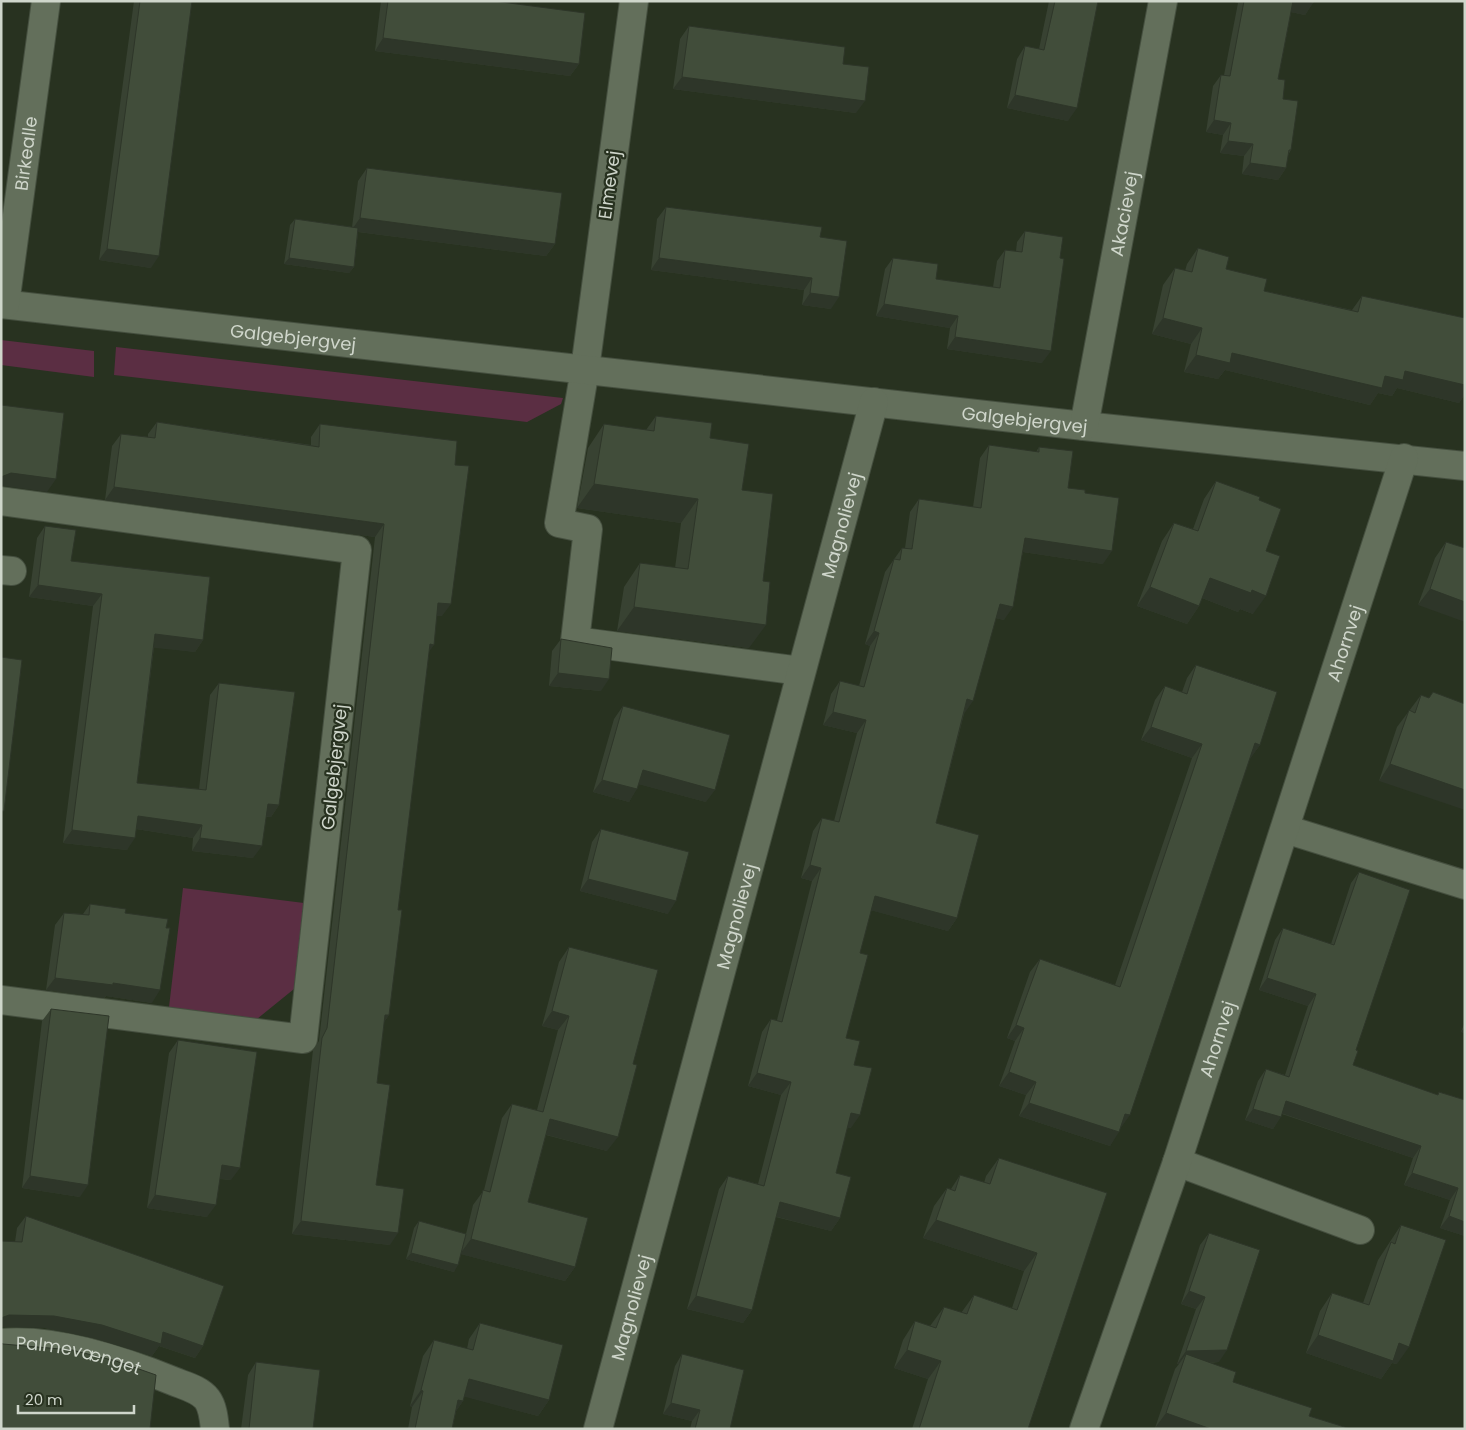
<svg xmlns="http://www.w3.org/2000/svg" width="1466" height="1430" font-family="Poppins,sans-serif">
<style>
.green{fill:#5b2e43}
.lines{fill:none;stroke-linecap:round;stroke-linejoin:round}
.minor-casing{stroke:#454f3f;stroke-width:30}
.minor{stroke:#636f5b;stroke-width:28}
.wall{fill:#384232}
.shaded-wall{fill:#2e3629}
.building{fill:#414d3a;stroke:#2e3629}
.labels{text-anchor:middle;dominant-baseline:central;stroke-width:4.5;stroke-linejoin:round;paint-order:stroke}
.street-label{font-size:18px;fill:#cfd6cb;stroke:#283220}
</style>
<rect width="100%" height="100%" fill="#283220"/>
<path class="green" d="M1 340 94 351V377L1 365Z
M116 347 563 398 561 404 527 422 114 375Z
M183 888 304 903 294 989 257 1019 169 1007Z"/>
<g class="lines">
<g class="minor-casing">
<g id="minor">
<path d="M634 1 585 369 559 523 588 529 575 641 801 671"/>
<path id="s1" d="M1 304 1084 426 1465 466"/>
<path id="s2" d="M5 304 46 1"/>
<path id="s3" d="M1084 426 1163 1"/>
<path d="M1 501 357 550 303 1039 1 1000"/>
<path d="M1 570 12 571"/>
<path d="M1285 829 1465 885"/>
<path d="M1177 1162 1360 1230"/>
<path id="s4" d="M1 1343C55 1338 124 1361 173 1381 185 1386 199 1389 207 1399 213 1407 214 1420 215 1429"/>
<path id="s5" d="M598 1429 874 402"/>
<path id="s6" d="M1084 1429 1177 1162 1404 458"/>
</g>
</g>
<use href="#minor" class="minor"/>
</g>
<path class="wall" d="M134 1H192L151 268 99 260Z
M381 1H494L579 64 570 76 375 51Z
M1049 1H1098L1068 121 1007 108 1017 59 1025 46 1039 49Z
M1231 1H1314L1305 15 1291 12 1278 79 1283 99 1291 150 1288 155 1286 168 1278 180 1242 174 1244 156 1220 153 1223 135 1206 132 1213 86 1221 75H1224L1238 3Z
M689 26 843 64 856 113 673 89 680 39Z
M367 168 555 244 546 256 358 232 354 267 349 273 284 264 290 225 295 219 352 227 358 181Z
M666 207 820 237 831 309 802 305 804 290 651 270 657 219Z
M1025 231 1042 363 947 349 950 328 876 316 885 269 893 258 936 279 993 287 997 261 1005 250 1016 251 1017 242Z
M1198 248 1226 269 1264 291 1352 310 1362 296 1465 318V394L1459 403 1397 388 1392 396 1378 393 1370 405 1225 370 1218 379 1184 372 1191 344 1152 334 1163 285 1175 268 1185 271 1187 264Z
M656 416 710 438 742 490 749 648 617 631 624 587 640 563 675 568 681 523 577 508 588 448 604 424 646 430Z
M157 422 311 445V437L320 424 455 465 442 616H437L429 651 398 910 389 1015 384 1022 377 1083 376 1185 390 1245 292 1234 313 1050 319 1041 375 537 105 500 112 446 121 434 148 437V434Z
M989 445 1036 452 1039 447 1068 488 1085 493 1103 564 1023 552 1004 620 996 618 964 714 936 823 957 918 948 931 871 910 860 953 846 1038 854 1065 851 1128 847 1127 836 1173 840 1218 831 1231 776 1217 752 1310 743 1323 687 1309 719 1189 728 1176 758 1184 781 1095 748 1086 762 1032 771 1019 777 1020 812 881 801 878 813 831 822 818 834 821 857 733 823 725 831 694 840 681 859 686 870 646 865 644 885 572 902 548H905L910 512 919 499 973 507 980 458Z
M1216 481 1259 500 1266 551 1253 614 1240 609 1238 612 1202 598 1199 606 1187 624 1137 606 1162 541 1174 523 1193 529 1204 499Z
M45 526 71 561 203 640 195 652 154 647 137 783 199 789 210 695 219 683 279 805 271 817H266L253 858 192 851 193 838 136 829 127 850 63 843 93 606 29 597 37 538Z
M1446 542 1465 548 1418 605 1435 558Z
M561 639 601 691 549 686 552 651Z
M1196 665 1260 745 1250 758 1120 1128 1110 1146 1019 1116 1026 1095 999 1086 1015 1041 1007 1038 1030 972 1040 959 1115 985 1192 758 1141 740 1155 700 1165 686 1182 692 1187 678Z
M1421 695 1429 698 1465 704 1379 781 1397 727Z
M623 706 706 802 639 784 629 802 593 792 614 719Z
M601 829 668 914 580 891 592 842Z
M1359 872 1356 1050 1353 1065 1437 1095 1439 1092 1465 1100V1236L1440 1228 1450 1200 1404 1185 1413 1158 1282 1114 1273 1129 1245 1120 1258 1081 1266 1069 1285 1075 1308 1006 1259 990 1275 940 1283 928 1331 944 1351 883Z
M90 904 125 913 152 1003 106 996 104 998 46 990 55 925 64 913 83 914Z
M569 947 607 1151 546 1135 528 1202 575 1267 565 1281 461 1254 454 1272 406 1259 414 1228 419 1221 466 1234 473 1205 484 1190 502 1118 512 1104 537 1110 558 1030 542 1026 559 962Z
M51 1009 80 1197 22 1188 42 1021Z
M1465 1022V1033L1461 1032Z
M178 1040 231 1180 220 1179 207 1217 147 1208 169 1053Z
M999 1158 1107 1193 1028 1429H912L928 1379 894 1368 903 1340 915 1321 930 1326 944 1307 961 1313 974 1295 1012 1308 1024 1271 923 1238 934 1206 947 1188 951 1189 960 1175 984 1183 986 1176Z
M26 1216 203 1346 195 1358 159 1346 152 1356 93 1338 45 1328 15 1242 17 1228Z
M1401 1225 1397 1364 1392 1363 1381 1379 1306 1353 1320 1311 1332 1293 1363 1303 1378 1260Z
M1209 1233 1219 1362 1210 1363 1233 1382 1309 1416 1351 1429H1157L1155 1428 1175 1369 1179 1364H1177L1196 1309 1181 1304 1200 1245Z
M480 1323 549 1400 538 1416 464 1396 463 1401 456 1411 452 1429H408L412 1407 410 1406 423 1356 434 1340 467 1349 469 1339Z
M682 1354 730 1429H690L692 1421 663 1414 675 1366Z
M256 1362 313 1429H241L248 1375Z"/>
<path class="shaded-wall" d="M1292 1H1303L1313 3 1305 15 1285 11Z
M383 38 579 64 570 76 375 51Z
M682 77 865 101 856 113 673 89Z
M1015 95 1077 108 1068 121 1007 108Z
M1214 120 1231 123 1223 135 1206 132Z
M1228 141 1253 144 1244 156 1220 153Z
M1250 163 1286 168 1278 180 1242 174Z
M360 218 555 244 546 256 351 231Z
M107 249 159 256 151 268 99 260Z
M289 258 354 267 349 273 284 264Z
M659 258 812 278 804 290 651 270Z
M810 293 839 297 831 309 802 305Z
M884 304 958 316 950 328 876 316Z
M1163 318 1202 328 1191 344 1152 334Z
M955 337 1051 351 1042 363 947 349Z
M1232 353 1385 376 1405 371 1465 385V394L1459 403 1397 388 1392 396 1378 393 1370 405 1225 370 1218 379 1184 372 1196 355Z
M11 473 56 479 47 492 3 486H1V477Z
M594 484 698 499 681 523 577 508Z
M114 487 384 524 375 537 105 500Z
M1025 538 1112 551 1103 564 1016 551Z
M1210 578 1252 590 1266 596 1253 614 1240 609 1238 612 1197 596Z
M38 585 102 594 93 606 29 597Z
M1150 587 1199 606 1187 624 1137 606Z
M1430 589 1465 602V622L1418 605Z
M438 603 451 604 442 616H430Z
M1000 604 1013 607 1004 620 991 617Z
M634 607 766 625 749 648 617 631Z
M874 631 879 633 870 646 865 644Z
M155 634 203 640 195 652 146 647Z
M430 644 434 645 425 657Z
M558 673 609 679 601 691 549 686Z
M967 699 973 701 964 714Z
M833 712 866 720 857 733 823 725Z
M1151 727 1202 744 1192 758 1141 740Z
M1255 743 1260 745 1250 759 1245 757Z
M1390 764 1465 790V810L1379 781Z
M643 770 715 790 706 802 634 783Z
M602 780 637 789 629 802 593 792Z
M268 804 279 805 271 817 259 816Z
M138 816 202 825 193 838 130 828Z
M72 830 135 838 127 850 63 843Z
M200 838 262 846 253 858 192 851Z
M810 865 821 868 812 881 801 878Z
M588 879 676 901 668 914 580 891Z
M875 896 957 918 948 931 866 909Z
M55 978 113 983 160 990 152 1003 106 996 104 998 46 990Z
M1267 978 1316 994 1308 1006 1259 990Z
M552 1011 569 1016 558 1030 542 1026Z
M385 1015H389L380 1028Z
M1016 1025 1024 1028 1015 1041 1007 1038Z
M1465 1027V1033L1461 1032Z
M1009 1072 1036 1082 1026 1095 999 1086Z
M757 1073 791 1082 781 1095 748 1086Z
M1286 1101 1421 1146 1413 1158 1278 1112Z
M1029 1103 1119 1132 1110 1146 1019 1116Z
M1253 1109 1281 1117 1273 1129 1245 1120Z
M851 1113 860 1115 851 1128 842 1126Z
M1125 1114 1130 1115 1120 1129Z
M550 1119 618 1137 607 1151 540 1133Z
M222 1165 240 1168 231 1180 213 1178Z
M1412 1173 1458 1188 1450 1200 1404 1185Z
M30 1176 88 1185 80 1197 22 1188Z
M155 1195 216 1205 207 1217 147 1208Z
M780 1202 840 1218 831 1231 770 1215Z
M1449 1216 1465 1222V1236L1440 1228Z
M936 1220 1037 1253 1024 1271 923 1238Z
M301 1221 398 1233 390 1245 292 1234Z
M471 1239 575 1267 565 1281 460 1254Z
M411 1253 458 1265 454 1272 406 1259Z
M1189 1291 1205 1297 1196 1309 1181 1304Z
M696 1296 752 1310 743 1323 687 1309Z
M9 1315 54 1316 163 1332 203 1346 195 1358 159 1346 152 1356 93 1338 45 1328 1 1327V1318Z
M1318 1335 1399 1343 1409 1347 1397 1364 1392 1363 1381 1379 1306 1353Z
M907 1350 941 1361 928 1379 894 1368Z
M1227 1350 1219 1362 1183 1364 1186 1354 1179 1364H1177L1186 1351Z
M469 1379 549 1400 538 1416 458 1395Z
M421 1390 423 1391 412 1407 410 1406Z
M458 1400 463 1401 452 1417Z
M671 1403 700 1410 692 1421 663 1414Z
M1166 1413 1211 1429H1157L1155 1428Z"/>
<path class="building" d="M140 1H192L159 256 107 249Z
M388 1H494L585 13 579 64 383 38Z
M1055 1H1098L1077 108 1015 95 1025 46 1044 50Z
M1244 1H1293L1278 79 1285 80 1283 99 1298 101 1291 150H1289L1286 168 1250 163 1253 144 1228 141 1231 123 1214 120 1221 75 1230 76Z
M1303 1H1314L1313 3Z
M689 26 845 47 843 64 869 67 865 101 682 77Z
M367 168 562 193 555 244 360 218Z
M666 207 822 227 820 237 847 241 839 297 810 293 812 278 659 258Z
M295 219 358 228 354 267 289 258Z
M1025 231 1063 237 1060 258 1064 259 1051 351 955 337 958 316 884 304 893 258 938 264 936 279 1000 288 1005 250 1022 252Z
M1198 248 1229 257 1226 269 1267 279 1264 291 1358 312 1362 296 1465 318V385L1405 371 1403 380 1385 376 1382 388 1232 353 1230 363 1196 355 1202 328 1163 318 1175 268 1192 272Z
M1 405 64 413 56 479 11 473 1 477Z
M656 416 712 423 710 438 749 444 742 490 773 494 763 581 770 582 766 625 634 607 640 563 688 569 698 499 594 484 604 424 654 431Z
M157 422 319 447 320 424 457 441 455 465 469 466 451 604 438 603 434 645 430 644 398 910H402L389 1015H385L377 1083 390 1085 376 1185 404 1189 398 1233 301 1221 322 1038 327 1028 384 524 114 487 121 434 155 438Z
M989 445 1039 452V447L1073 451 1068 488 1085 490V493L1119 498 1112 551 1025 538 1013 607 1000 604 973 701 967 699 936 823 979 835 957 918 875 896 860 953 868 955 846 1038 860 1041 854 1065 872 1068 860 1115 851 1113 836 1173 851 1177 840 1218 780 1202 752 1310 696 1296 728 1176 764 1186 791 1082 757 1073 771 1019 782 1022 821 868 810 865 822 818 839 822 866 720 833 712 840 681 864 687 879 633 874 631 894 559 900 560 902 548 912 549 919 499 981 508Z
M1216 481 1260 497 1259 500 1281 509 1266 551 1280 556 1266 596 1252 590 1251 593 1210 578 1199 606 1150 587 1174 523 1198 531Z
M45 526 76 530 71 561 210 577 203 640 155 634 137 783 206 790 219 683 295 692 279 805 268 804 262 846 200 838 202 825 138 816 135 838 72 830 102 594 38 585Z
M1446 542 1465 548V602L1430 589Z
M561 639 612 648 609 679 558 673Z
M1 657 22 660 4 811H1Z
M1196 665 1277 692 1260 745 1255 743 1130 1115 1125 1114 1119 1132 1029 1103 1036 1082 1009 1072 1024 1028 1016 1025 1040 959 1120 987 1202 744 1151 727 1165 686 1187 694Z
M1433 692 1465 704V790L1390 764 1409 710 1415 713 1421 695 1429 698Z
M623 706 730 735 715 790 643 770 637 789 602 780Z
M601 829 689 852 676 901 588 879Z
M1359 872 1410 890 1356 1050 1358 1051 1353 1065 1438 1095 1439 1092 1465 1100V1222L1449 1216 1458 1188 1412 1173 1421 1146 1286 1101 1281 1117 1253 1109 1266 1069 1289 1077 1316 994 1267 978 1283 928 1334 945Z
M90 904 126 909 125 913 168 919 166 928H170L160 990 113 983V985L55 978 64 913 89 915Z
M569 947 658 970 633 1064 637 1065 618 1137 550 1119 528 1202 588 1218 575 1267 471 1239 483 1190 490 1192 512 1104 543 1112 569 1016 552 1011Z
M51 1009 109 1016 88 1185 30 1176Z
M178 1040 257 1052 240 1168 222 1165 216 1205 155 1195Z
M999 1158 1107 1193 1028 1429H919L941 1361 907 1350 915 1321 936 1328 944 1307 967 1314 974 1295 1017 1310 1037 1253 936 1220 947 1188 955 1191 960 1175 990 1184Z
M26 1216 224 1286 203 1346 163 1332 161 1344 102 1325 54 1316 9 1315 1 1318V1241L22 1242Z
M419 1221 466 1234 458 1265 411 1253Z
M1401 1225 1446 1240 1409 1347 1399 1343 1393 1361 1318 1335 1332 1293 1369 1305 1391 1242 1395 1244Z
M1209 1233 1260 1250 1227 1350 1186 1351 1205 1297 1189 1291Z
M480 1323 563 1345 549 1400 469 1379 463 1401 458 1400 452 1429H415L423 1391 421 1390 434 1340 473 1350Z
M1 1343 3 1344 72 1350 116 1361 156 1375 150 1429H1Z
M682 1354 744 1370 730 1429H695L700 1410 671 1403Z
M1186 1354 1236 1372 1233 1382 1312 1408 1309 1416 1351 1429H1211L1166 1413Z
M256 1362 320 1370 313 1429H249Z"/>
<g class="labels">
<g class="street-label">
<text stroke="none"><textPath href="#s2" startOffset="152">Birkealle</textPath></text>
<text transform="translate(609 185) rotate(-82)">Elmevej</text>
<text stroke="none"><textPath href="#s3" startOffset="216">Akacievej</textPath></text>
<text stroke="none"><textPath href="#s1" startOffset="294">Galgebjergvej</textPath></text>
<text stroke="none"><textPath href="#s1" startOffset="1030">Galgebjergvej</textPath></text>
<text stroke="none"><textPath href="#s5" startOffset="936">Magnolievej</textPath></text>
<text stroke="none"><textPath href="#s6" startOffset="828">Ahornvej</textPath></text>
<text transform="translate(334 767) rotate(-84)">Galgebjergvej</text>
<text stroke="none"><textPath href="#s5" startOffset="531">Magnolievej</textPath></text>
<text stroke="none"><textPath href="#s6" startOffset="412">Ahornvej</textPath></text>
<text stroke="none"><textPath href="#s5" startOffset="126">Magnolievej</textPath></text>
<text stroke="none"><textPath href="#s4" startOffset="79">Palmevænget</textPath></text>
</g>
</g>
<rect width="1466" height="1430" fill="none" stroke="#cfd6cb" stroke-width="5"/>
<path d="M18 1405v8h116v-8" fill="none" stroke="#cfd6cb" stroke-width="2.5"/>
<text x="25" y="1405" font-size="15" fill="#cfd6cb" stroke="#283220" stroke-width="4" paint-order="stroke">20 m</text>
</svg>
